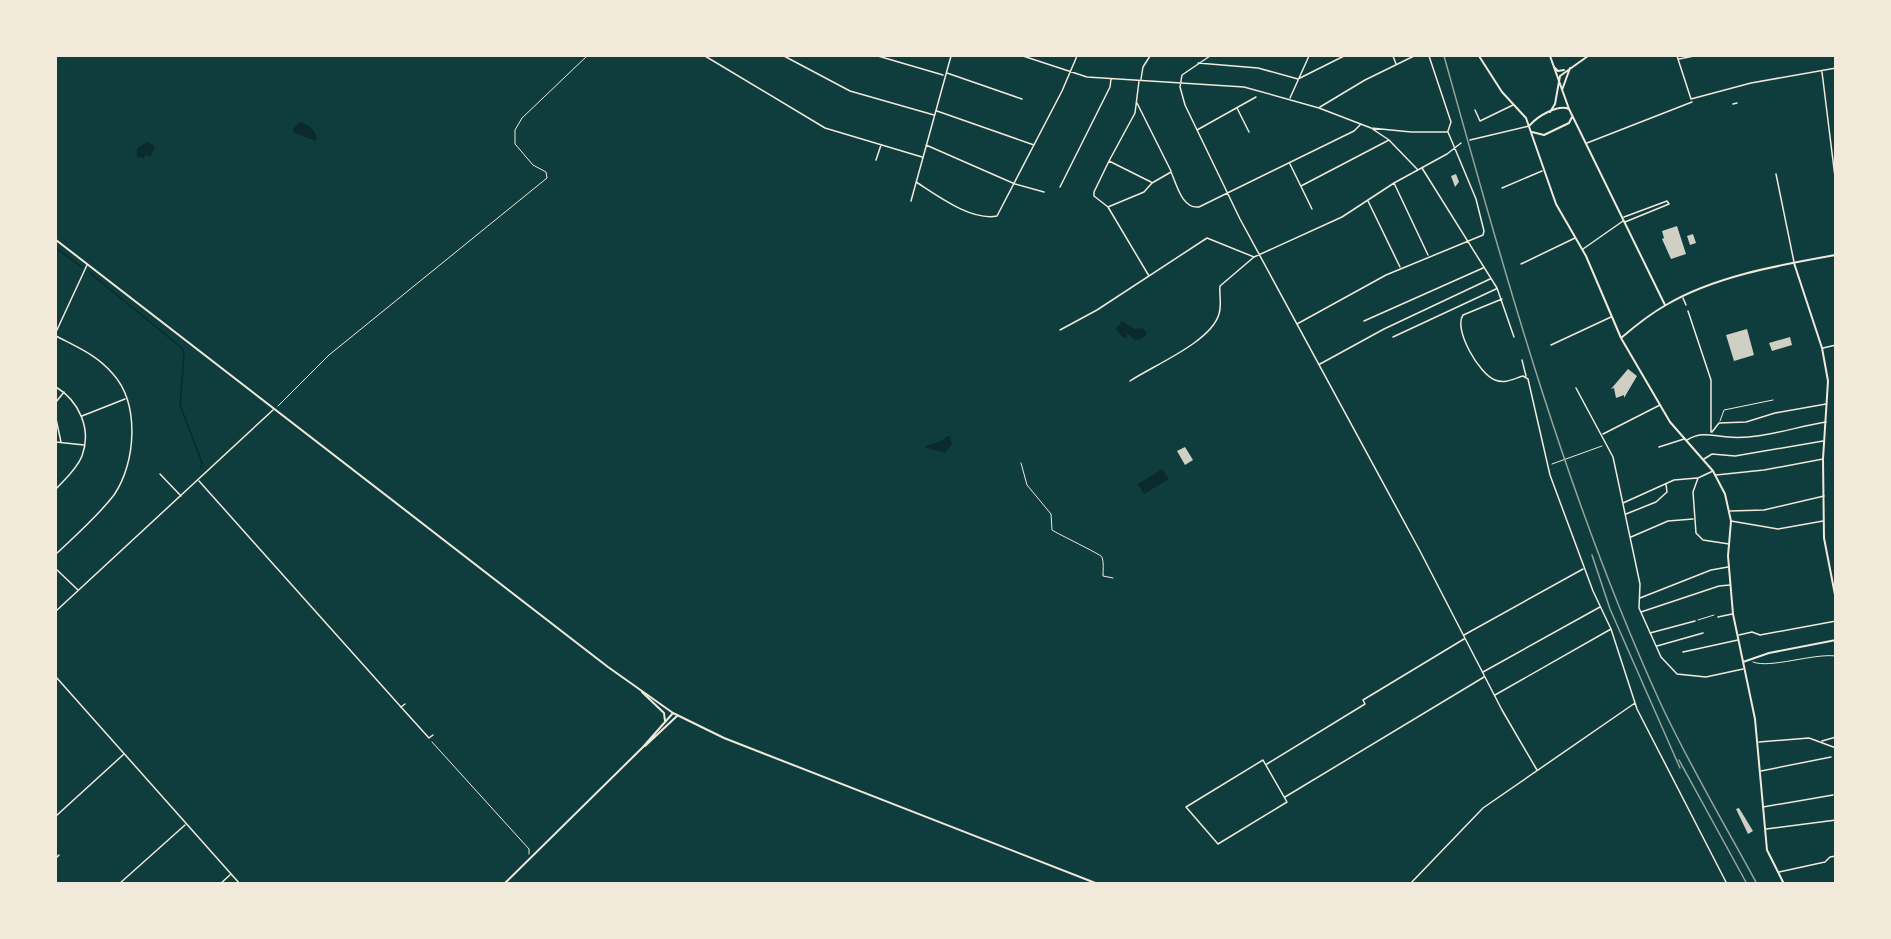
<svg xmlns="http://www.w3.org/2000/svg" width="1891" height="939" font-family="Inter,sans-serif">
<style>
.water{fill:#0a2a2b}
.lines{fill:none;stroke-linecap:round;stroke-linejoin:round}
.stream{stroke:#0a2a2b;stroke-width:1.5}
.building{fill:#cfcfc3}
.path{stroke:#f1e9da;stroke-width:1}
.service{stroke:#f1e9da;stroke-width:1}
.pedestrian{stroke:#f1e9da;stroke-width:1.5}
.minor{stroke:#f1e9da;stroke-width:1.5}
.tertiary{stroke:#f1e9da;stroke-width:2}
.secondary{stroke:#f1e9da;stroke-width:2}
.rail{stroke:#97a49c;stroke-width:1.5}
</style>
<rect width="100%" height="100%" fill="#0f3d3e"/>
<path class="water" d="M299 122C308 124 318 130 316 141L294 133 293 129Z
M147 142 155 146 151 156H147L146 153 144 158 137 157V149Z
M1122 321 1135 329 1143 328 1147 334 1141 339 1135 340 1127 333V338L1122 337 1116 329Z
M947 436H950L952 444 945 453 924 447 943 440Z
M1162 469 1169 479 1144 494 1138 484Z"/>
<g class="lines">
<path class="stream" d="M56 248 82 267
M90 273 182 348 184 356 180 405 202 463 201 468"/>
</g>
<path class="building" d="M1456 174 1459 182 1455 187 1451 176Z
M1677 226 1686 254 1671 259 1662 239 1664 238 1662 231Z
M1693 234 1696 243 1690 245 1687 236Z
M1747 329 1754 355 1734 361 1726 335Z
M1790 337 1792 345 1772 351 1769 343Z
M1628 369 1637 376 1624 398V395L1616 398 1614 388 1611 389Z
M1185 447 1193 460 1185 465 1177 451Z
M1739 808 1753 831 1748 834 1736 809Z"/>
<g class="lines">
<path class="path" d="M278 406 329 355 547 178 546 172 533 165 515 144V130L522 118 587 56
M1021 463 1027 485 1051 514 1052 530C1058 534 1100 554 1102 557 1104 562 1103 571 1103 576L1113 578
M1552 464 1602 446
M1698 620 1714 615
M1753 662C1770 669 1813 653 1836 656
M432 742 529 849V854"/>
<path class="service" d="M1720 421 1724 410 1773 400"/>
<path class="pedestrian" d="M405 704 401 707 429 738 433 735"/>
<path class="minor" d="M705 56 825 128 922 157
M784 56 850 91 934 115
M878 56 943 75
M1023 56 1087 77 1244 87 1319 108 1371 128 1411 132H1448
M1210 56 1182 75 1180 87 1185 105 1240 219 1420 551 1502 710 1537 770
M1393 56 1396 64
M1429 56 1451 122 1448 131
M1677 56 1691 99 1751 83 1836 68
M1679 59 1694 56
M1198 63 1258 68 1298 79 1344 56
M1822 72 1836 185
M947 73 1022 99
M1141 79 1143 67 1150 56
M1290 98 1309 56
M1137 103 1171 171
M1733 104 1737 103
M1320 107 1365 80 1414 56
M1237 108 1249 132
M1475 110 1480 121 1513 105
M937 111 1034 145
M1371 128 1389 140 1417 169
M1197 130 1256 97
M1470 140 1529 126
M1587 143 1692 102
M926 145 1015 184 1044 192
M876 160 881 145
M1109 161 1135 113 1139 81
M1290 164 1312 209
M1422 168 1497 288 1514 337
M1776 174 1794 262
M916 182C938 196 971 221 997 216L1062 91 1077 56
M1394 183 1428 255
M1301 186 1389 140
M1060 187 1110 87 1111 79
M1502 188 1542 171
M911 201 951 56
M1368 201 1400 267
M1108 207 1144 192 1152 183 1171 172C1177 185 1182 209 1199 207L1354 131 1360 125
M1624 217 1667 201 1669 204 1625 222
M1583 249 1623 221
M1521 264 1575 238
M1149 276 1108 207 1094 196V192L1109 161 1151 182
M1683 298 1686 305
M1502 299 1463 315C1453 329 1479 374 1495 380 1505 384 1513 379 1523 376L1528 379 1550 475 1593 591 1611 629 1637 709 1727 884
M1688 311 1711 380V432
M1364 321 1483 268
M1297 324 1386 275 1483 235 1484 231 1476 199 1448 132
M1060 330 1097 310 1207 238 1254 257
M56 332 87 265
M56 336C77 347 97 355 113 374 140 404 136 463 114 495 97 517 76 535 56 554
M1393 337 1496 289
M1551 345 1611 317
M1823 348 1836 345
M1522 360 1526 376
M1320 364 1384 329 1490 279
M1130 381C1154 365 1211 342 1219 314 1222 305 1219 295 1220 286L1254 257 1342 217 1394 183 1447 154 1461 143
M56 387C79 401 92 429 82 456 77 469 65 479 56 489
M1576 388 1613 457 1640 584 1639 608 1661 657 1677 674 1706 677 1743 669
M56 402 64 392
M82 416 125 399
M56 419 61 442
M1712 432 1719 423 1746 422 1775 413 1826 404
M1603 434 1660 405
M1687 440C1702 431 1712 436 1728 437 1760 440 1794 427 1826 422
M56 442 84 445
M1659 447 1684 439
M1704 459 1712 454 1735 456 1823 441
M1713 471 1698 478 1693 492 1696 533 1703 540 1729 544
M160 474 181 496
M1716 475 1764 470 1823 459
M199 481 401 707
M1623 503 1674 480 1697 478
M1730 511 1764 510 1824 496
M1626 514 1656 502 1667 492 1666 484
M1731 521 1778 529 1823 521
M1631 537 1668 521 1693 519
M56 569 78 590
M1640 598 1711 570 1728 567
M56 611 273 410
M1641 612 1719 586 1730 585
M1718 617 1732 614
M1650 633 1695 621
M1464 635 1583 569
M1739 635 1752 632 1760 635 1836 621
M1657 646 1703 633
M1683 652 1738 640
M1483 672 1600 607
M56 677 240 884
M1495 695 1611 629
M1822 741 1836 737
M1759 742 1809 738 1836 748
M1263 760 1287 802 1218 844 1186 807Z
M1267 764 1365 704 1363 700 1464 639
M1761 771 1831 757
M1285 797 1484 677
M1763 807 1833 795
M56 816 124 754
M1766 829 1836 820
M56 858 59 855
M1779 872 1825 862 1830 857 1836 856
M119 884 185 825
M220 884 230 875
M1410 884 1483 808 1635 703"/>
<path class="tertiary" d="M1479 56 1502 92 1526 118 1556 204 1586 256 1621 338 1670 422 1713 471 1725 494 1731 521 1728 556 1733 614 1755 719 1767 850 1784 884
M1550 56 1569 109 1665 305
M1554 67 1558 71 1564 70
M1562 90 1570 68
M1550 112 1555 104 1560 76 1588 56
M1530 125C1538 116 1558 104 1569 109
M1532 132 1544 135 1569 123 1572 117
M1794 263 1822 348 1828 381 1823 459 1824 538 1836 600
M1621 338C1635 326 1650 314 1666 305 1715 276 1780 265 1836 255
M1743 662 1769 653 1836 640
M642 692 664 713 665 721
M645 746 677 716
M504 884 643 747 673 713"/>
<path class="secondary" d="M56 240 608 667 673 713 724 738 1098 884"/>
<path class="rail" d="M1444 56C1505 274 1565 493 1659 700 1688 763 1724 823 1757 884
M1592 555 1610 609 1680 768
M1679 760 1747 884"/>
</g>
<rect width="1891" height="939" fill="none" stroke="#f1e9da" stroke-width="114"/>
</svg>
